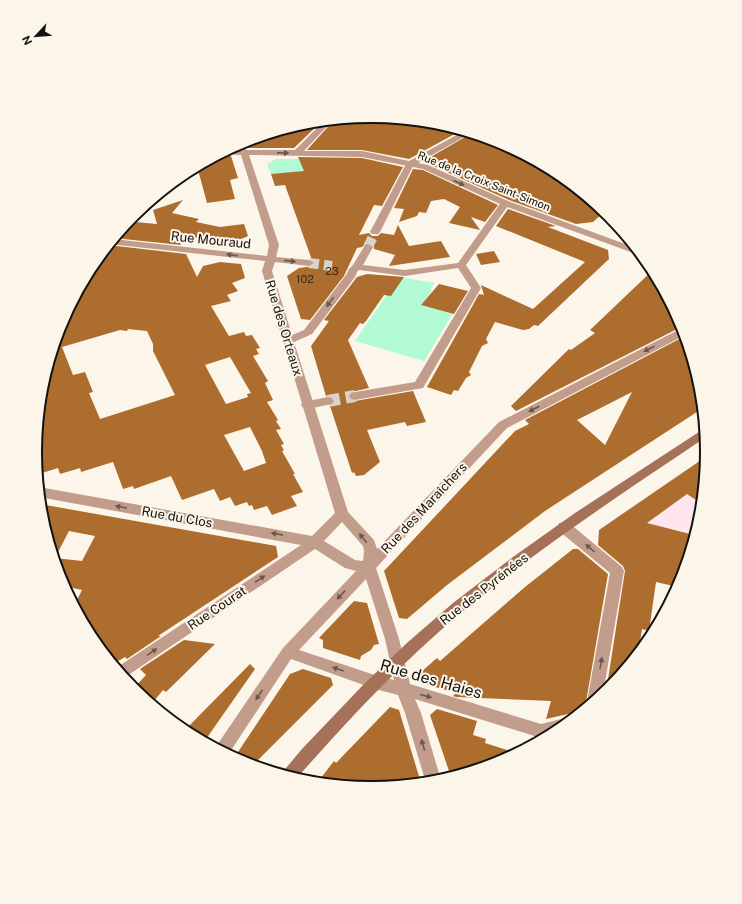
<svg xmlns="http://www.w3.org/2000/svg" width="742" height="904" font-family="'Public Sans',sans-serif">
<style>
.education{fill:#fee5ee}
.green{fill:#b1fad3}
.building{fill:#ad6d2f;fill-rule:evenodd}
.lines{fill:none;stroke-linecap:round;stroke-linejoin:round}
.pedestrian-tunnel-far1{stroke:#d9d3c9;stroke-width:10;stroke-dasharray:10 5;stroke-linecap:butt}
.pedestrian-tunnel{stroke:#d9d3c9;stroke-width:12;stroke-dasharray:12 6;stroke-linecap:butt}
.minor-tunnel{stroke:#d9d3c9;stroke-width:10;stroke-dasharray:10 5;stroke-linecap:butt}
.pedestrian{fill:#c29d8c;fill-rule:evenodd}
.minor{fill:#c29d8c;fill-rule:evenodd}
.secondary{fill:#a57158;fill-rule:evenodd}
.oneway{fill:#6b584d}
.labels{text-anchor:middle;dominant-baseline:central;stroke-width:4;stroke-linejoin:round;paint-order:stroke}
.far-street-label{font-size:11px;fill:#14120e;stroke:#fcf5ea}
.number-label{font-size:11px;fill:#3a2916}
.street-label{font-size:13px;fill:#14120e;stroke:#fcf5ea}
.near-street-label{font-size:16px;fill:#14120e;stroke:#fcf5ea}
.rim{fill:none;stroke:#14120e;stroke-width:2}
</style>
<rect width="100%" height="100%" fill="#fcf5ea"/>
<path class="education" d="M676 477 703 496 700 518 694 540 614 519Z"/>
<path class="green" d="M276 159H300L305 172 271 174 267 164Z
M399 277 435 283 430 289 432 290 422 305 453 313 424 361 355 341Z"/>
<path class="building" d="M371 116 437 122 462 130 409 159 362 150H307L334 120Z
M322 121 294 148H246L241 143 306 122Z
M472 133 500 142 558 173 605 211 593 222 576 224 509 200 429 164 422 162Z
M219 154 231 156 238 178 230 180 235 199 207 203 197 166Z
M298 157 362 158 403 167 382 206 374 205 359 235 369 233 372 236H378L381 233 394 235 398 225 409 246 441 241 450 257 389 266 395 255 374 249V246L369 243 365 244 362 247 357 248 344 276 310 320 301 319 287 276 299 268 314 266 315 262 312 260 285 185 275 186 271 174 304 171Z
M413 169 423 170 498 205 485 222 471 217 480 230 449 223 460 207 444 199 431 201 426 213 419 212 417 216 399 222 404 209 394 208Z
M183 200 172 213 199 219 196 222 220 227 244 224 248 236 239 240 249 248 216 244 218 242 176 234 181 245 114 238 131 218 135 222 157 224 153 210Z
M508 209 556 226 548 227 608 250 609 259 538 326 534 325 529 329 523 330 495 322 486 339 488 343 482 346 469 372 471 375 466 378 458 391 454 390 451 395 427 387 479 294 484 295 481 285 533 309 585 262 496 226Z
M108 245 186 254 197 277 203 266 220 262 241 264 245 278 232 283 238 291 227 295 231 301 211 306 229 336 244 332 246 336 252 335 260 348 256 349 259 354 253 356 268 381 265 383 273 400 267 402 278 420 276 421 281 429 276 430 284 444 281 445 284 450 282 451 295 474H293L303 492 291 496 297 506 272 515 267 506 254 510 252 505 249 506 247 502 235 506 230 497 220 501 214 489 182 500 171 476 134 489 133 486 123 489 113 462 81 472 80 468 60 474 58 468 42 473 40 467 37 468 35 452 42 386 61 323 92 265ZM128 329 147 331 153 344V351L175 395 100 419 89 393 93 392 85 372 73 375 62 347 120 330 127 331ZM230 357 251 393 247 394 248 397 226 404 205 365ZM250 427 262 451 266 463 244 471 224 435Z
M494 251 500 262 481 265 476 254Z
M653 270 671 305 667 308 676 313 681 323 675 326 679 328 516 411 511 406 569 349 571 350 595 333 590 330Z
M367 274 404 277 391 296 384 295 366 321 363 324 360 323 348 340 369 388 351 392 348 397 351 400 355 401 413 391 426 422 407 426 405 422 367 430 380 462 364 475 356 476 354 472 352 473 330 406 333 405 335 400 332 397 326 396 311 346 329 321 324 320 357 277Z
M439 284 468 291 454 314 421 305Z
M685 336 701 387 703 408 545 511 447 585 407 619 399 618 384 571 515 431 529 424 525 420ZM632 392 605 445 577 420Z
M707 456 702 504 687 494 647 523 690 534 684 565H686L678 587 656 582 649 631 642 629 638 654 606 692 625 571 623 566 598 545 599 530Z
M40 504 276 546 278 557 158 636H161L127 659 125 657 113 664 92 638 74 606 82 590 64 586 60 580 41 517ZM69 531 95 536 82 561 55 558Z
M573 549H578L608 574 586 702 577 712 546 719 551 701 456 697 453 696 456 693 425 684 421 672 437 658 440 661 525 587Z
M354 601 367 603 379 644 374 645 371 650 361 656 360 660 323 648V640L319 638Z
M184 640 215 644 166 692 163 690 154 701 152 699 149 702 133 689 146 675 140 669Z
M250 664 255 669 204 742 184 731Z
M303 669 331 678 333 685 253 765 234 758 290 674Z
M390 707 399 710 421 783 371 788 317 783 334 761 336 763Z
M437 709 477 721 473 735 486 739 485 743 516 753 499 763 451 777 430 715Z"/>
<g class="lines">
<path class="pedestrian-tunnel-far1" d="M368 247 375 232"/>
<path class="pedestrian-tunnel" d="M328 401 355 396"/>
<path class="minor-tunnel" d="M309 263 332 266"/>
<path class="pedestrian" d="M239 143C242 147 246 148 248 152L247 154C242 155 235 152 232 147Z
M410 161 414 164 380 232 378 234H372L370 232 406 164Z
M505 200 510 203 466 265 481 288 423 388 355 400 351 399 349 396 351 393 355 392 415 382 471 288 458 268 405 276 359 270 353 273 350 272 348 270 353 265 365 245 368 244 373 247 363 265 405 270 458 263 502 201Z
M328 397 332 398 334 401 332 404 307 409 303 408 301 405 303 402Z"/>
<path class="minor" d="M333 120 304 151H362L409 161 464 131 471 133 418 163 428 165 508 201 636 248 641 254H636L502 205 423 169 362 157 249 155 279 245 276 257 309 260 314 263 309 266 275 262 272 271 292 335 304 330 346 275 350 268 353 267 358 270 355 277 312 334 294 342 348 512 374 540 377 549 499 422 680 329 683 328 685 335 507 428 376 568 399 639 410 684 541 724 565 718 571 721 557 731 541 738 415 699 421 713 441 780 426 783 405 713 398 695 375 689 291 659 228 755 215 748 283 648 356 571 345 568 315 549 124 678 116 668 301 545 39 497V487L312 536 335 513 262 271 265 261 109 244 113 239 267 256 269 245 241 155 220 154 228 150H295L324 121ZM342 522 363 546 364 551 363 561 355 560 324 541ZM366 579 385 639 394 680 375 675 299 650Z
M564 522 569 523 622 567 624 571 603 694 588 706 587 702 610 573 559 531 558 527 559 523Z"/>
<path class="secondary" d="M705 428 706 437C623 493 539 548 462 612 402 662 348 720 296 779L281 774 302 749 364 684 408 642 453 603 513 557 575 513Z"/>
</g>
<defs><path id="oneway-solid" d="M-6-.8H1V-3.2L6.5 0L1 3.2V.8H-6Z"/></defs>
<g class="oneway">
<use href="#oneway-solid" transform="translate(283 153) rotate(1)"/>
<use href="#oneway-solid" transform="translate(459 183) rotate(25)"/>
<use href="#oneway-solid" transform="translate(232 255) rotate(-173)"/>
<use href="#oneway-solid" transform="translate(290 261) rotate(6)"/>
<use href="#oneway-solid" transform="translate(330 302) rotate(127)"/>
<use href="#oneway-solid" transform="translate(649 349) rotate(153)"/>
<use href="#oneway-solid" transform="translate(534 409) rotate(153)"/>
<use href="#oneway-solid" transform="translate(121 507) rotate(-170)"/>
<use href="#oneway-solid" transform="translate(277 534) rotate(-169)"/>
<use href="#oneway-solid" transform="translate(363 538) rotate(-129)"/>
<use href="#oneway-solid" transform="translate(590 548) rotate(-140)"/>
<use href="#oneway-solid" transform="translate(260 579) rotate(-34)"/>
<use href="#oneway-solid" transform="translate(341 595) rotate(133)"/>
<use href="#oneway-solid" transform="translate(152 652) rotate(-34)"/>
<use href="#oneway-solid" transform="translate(601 663) rotate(-80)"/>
<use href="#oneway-solid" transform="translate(338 669) rotate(-161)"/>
<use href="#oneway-solid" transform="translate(259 695) rotate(124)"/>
<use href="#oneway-solid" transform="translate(426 696) rotate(15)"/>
<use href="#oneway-solid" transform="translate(423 745) rotate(-107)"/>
</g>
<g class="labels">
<g class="far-street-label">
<text transform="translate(484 181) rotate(22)">Rue de la Croix Saint-Simon</text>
</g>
<g class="number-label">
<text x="332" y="271">23</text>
<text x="305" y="279">102</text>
</g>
<g class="street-label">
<text transform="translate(211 240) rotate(6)">Rue Mouraud</text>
<text transform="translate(284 328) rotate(73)">Rue des Orteaux</text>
<text transform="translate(424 508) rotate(-47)">Rue des Maraîchers</text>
<text transform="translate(177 517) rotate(10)">Rue du Clos</text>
<text transform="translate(484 589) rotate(-38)">Rue des Pyrénées</text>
<text transform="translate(217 608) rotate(-34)">Rue Courat</text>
</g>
<g class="near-street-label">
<text transform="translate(431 679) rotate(16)">Rue des Haies</text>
</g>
</g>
<path d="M0 0H742V904H0ZM42 452a329 329 0 1 1 658 0a329 329 0 1 1-658 0Z" fill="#fcf5ea" fill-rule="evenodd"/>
<path class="rim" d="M42 452a329 329 0 1 1 658 0a329 329 0 1 1-658 0Z"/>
<g transform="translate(36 36) rotate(244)" stroke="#fcf5ea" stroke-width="3" paint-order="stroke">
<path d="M0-3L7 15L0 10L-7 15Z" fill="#14120e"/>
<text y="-6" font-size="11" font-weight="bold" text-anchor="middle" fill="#14120e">N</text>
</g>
</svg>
